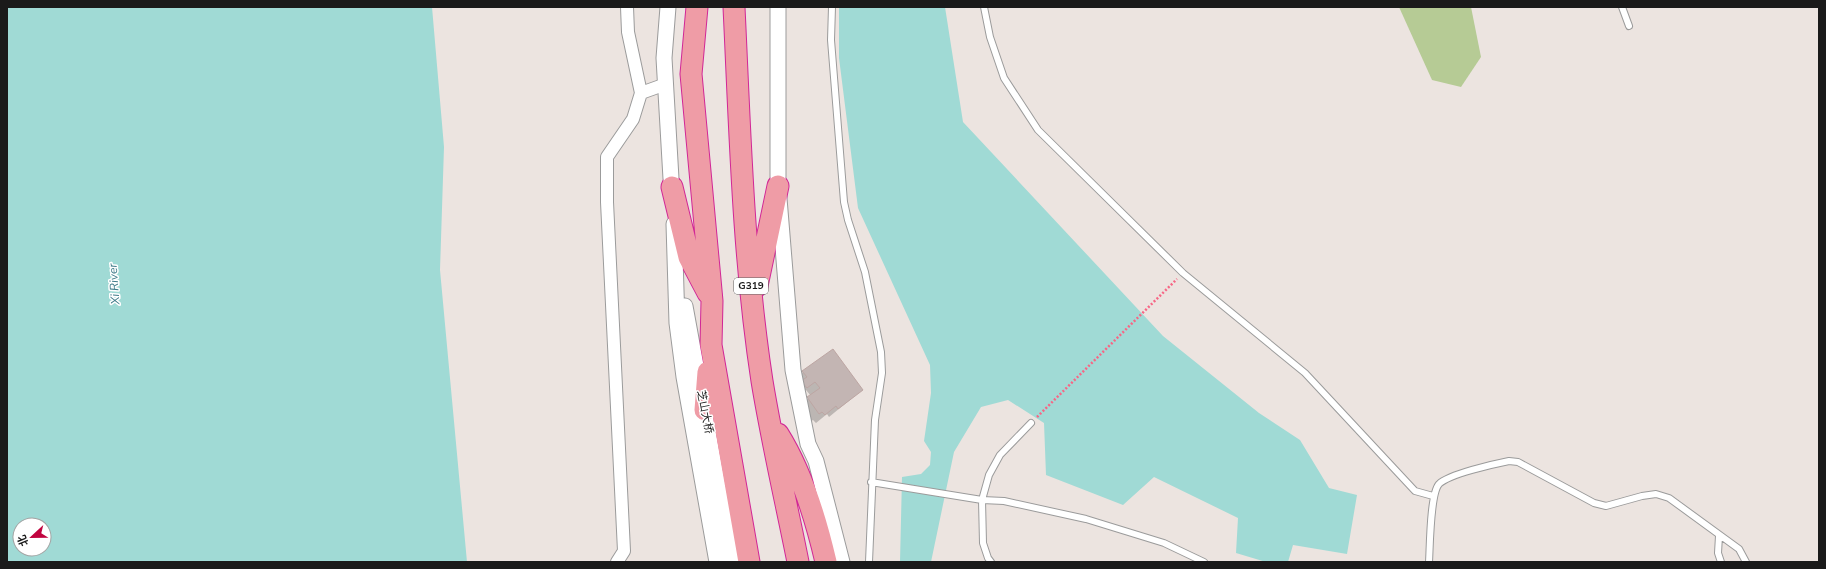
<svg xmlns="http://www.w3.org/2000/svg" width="1826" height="569" font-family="'Nunito Sans','Noto Sans SC',sans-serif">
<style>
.forest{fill:#b6cb95}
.water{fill:#a0dad5;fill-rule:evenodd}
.shadow{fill:#0003}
.building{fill:#c3b5b3;stroke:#bda6a3}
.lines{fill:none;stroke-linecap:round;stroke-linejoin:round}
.service-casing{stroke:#9b9b9b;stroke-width:8}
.minor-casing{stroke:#9b9b9b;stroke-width:14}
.tertiary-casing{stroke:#9b9b9b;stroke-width:17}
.trunk-casing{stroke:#d12696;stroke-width:23}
.path{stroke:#f76685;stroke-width:2.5;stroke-dasharray:2 2;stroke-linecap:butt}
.service{stroke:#fff;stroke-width:6}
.minor{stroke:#fff;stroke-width:12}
.tertiary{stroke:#fff;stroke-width:15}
.trunk{stroke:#ef9ca6;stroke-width:21}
.labels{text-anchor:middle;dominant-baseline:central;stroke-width:3;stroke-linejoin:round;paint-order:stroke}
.shield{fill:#fff;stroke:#5f5f5f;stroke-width:1}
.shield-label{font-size:10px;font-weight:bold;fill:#1a1a1a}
.street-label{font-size:11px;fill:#1a1a1a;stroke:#fff}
.water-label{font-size:12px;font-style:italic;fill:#3f7b89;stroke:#fff}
</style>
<rect width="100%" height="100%" fill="#ece4e0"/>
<path class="forest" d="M1399 7H1471L1481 57 1461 87 1432 80Z"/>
<path class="water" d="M7 7H432L444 147 440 270 467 562H7ZM20 525H44V549H20Z
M839 7H945L963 122 1163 336 1259 413 1300 440 1329 488 1357 495 1347 554 1293 545 1288 562H1266L1236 553 1238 518 1154 477 1123 505 1046 475 1044 423 1008 400 981 407 954 452 931 562H900L902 477 921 474 930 465 931 452 924 441 931 393 930 365 858 208 839 58Z"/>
<path class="shadow" d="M803 372 862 390 829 417 827 414 816 423 813 420 810 422 799 407 811 396 806 390 798 396 794 381Z"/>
<path class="building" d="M833 349 863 390 838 409 836 406 825 415 822 412 819 414 807 397 820 388 815 382 807 388 801 381 807 377 802 371Z"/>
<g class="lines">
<g class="service-casing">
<path id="service" d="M832 7 831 40 844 202 848 220 865 272 881 352 882 373 875 420 869 562
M984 7 990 37 1004 78 1038 130 1183 273 1305 373 1415 491 1433 496
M1622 7 1629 26
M871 482 982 500 1004 501 1086 519 1164 543 1204 562
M1719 536 1718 553 1721 562
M991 562 988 558 983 543 982 500 989 475 1000 455 1031 423
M1429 562C1430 547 1430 494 1439 484 1449 474 1494 464 1509 461L1518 462 1594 503 1606 506 1642 496 1656 494 1669 498 1739 549 1746 562"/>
</g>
<g class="minor-casing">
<path id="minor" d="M641 93 666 84
M617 562 624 551 607 202V157L633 119 641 93 628 32 627 7"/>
</g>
<g class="tertiary-casing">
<path id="tertiary" d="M668 7 664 58 672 196
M778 7V186L793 370 808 444 816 461 842 562
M674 224 677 323 684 377 717 562
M685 306 732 562"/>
</g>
<g class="trunk-casing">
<path id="trunk" d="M697 7 691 74 712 301 711 345 749 562
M734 7C740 132 743 257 762 381 772 442 786 502 798 562
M672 187 689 257 708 293
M757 286 778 186
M705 410 708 372
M778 434C802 472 816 519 826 562"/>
</g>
<path class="path" d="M1037 417 1177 279"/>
<use href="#service" class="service"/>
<use href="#minor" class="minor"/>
<use href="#tertiary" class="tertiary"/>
<use href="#trunk" class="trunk"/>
</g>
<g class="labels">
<rect class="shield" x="734" y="278" width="34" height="16" rx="3"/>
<g class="shield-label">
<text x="751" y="286">G319</text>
</g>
<g class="street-label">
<text transform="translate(705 412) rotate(79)">芝山大桥</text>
</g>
<g class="water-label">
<text transform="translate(114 284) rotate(-94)">Xi River</text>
</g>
</g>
<rect width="1826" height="569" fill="none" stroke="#1a1a1a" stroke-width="16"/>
<g transform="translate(32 537) rotate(248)"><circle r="19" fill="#ffffff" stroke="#a3a3a3"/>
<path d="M0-3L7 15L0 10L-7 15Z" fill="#c1043f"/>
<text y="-6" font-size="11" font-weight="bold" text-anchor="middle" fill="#1a1a1a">北</text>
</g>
</svg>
